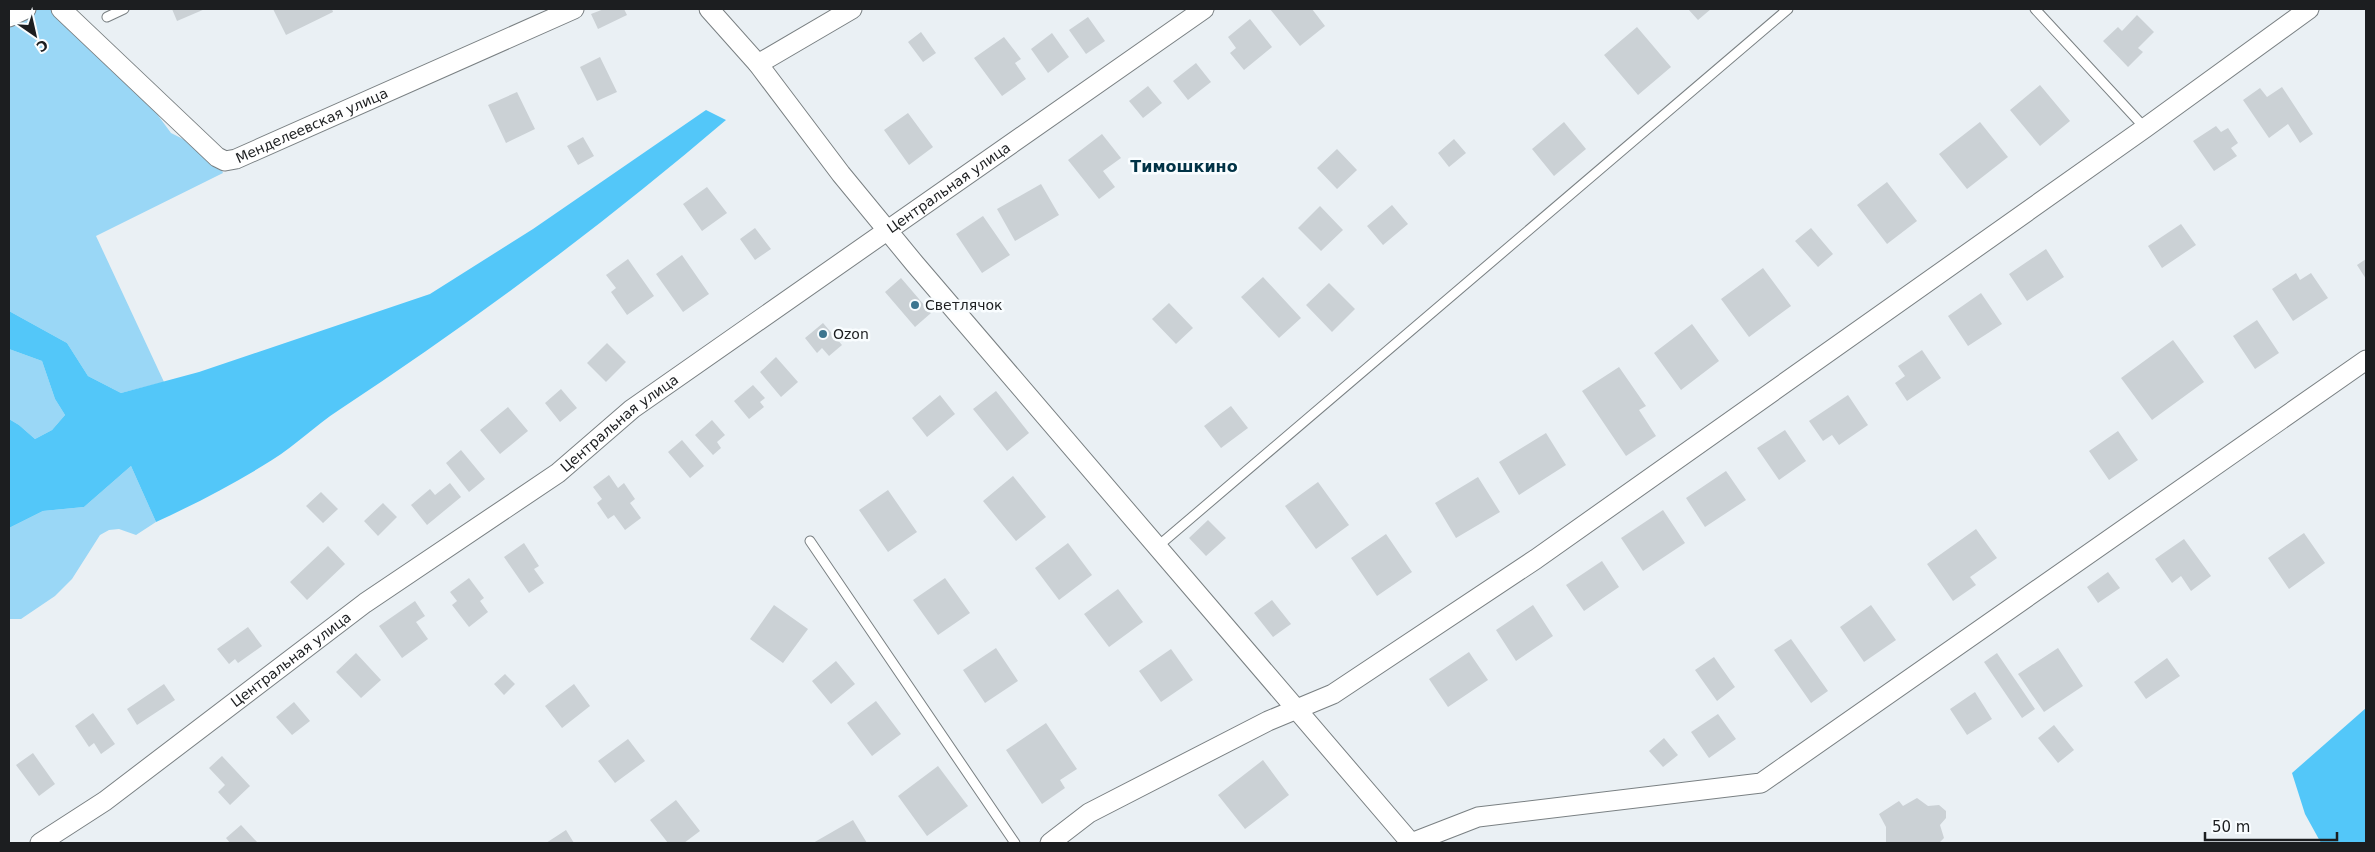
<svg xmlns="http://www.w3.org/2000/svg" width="2375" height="852" font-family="'DejaVu Sans',sans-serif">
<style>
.green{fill:#9ad7f6}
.forest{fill:#53c7f9}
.building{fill:#cbd1d5}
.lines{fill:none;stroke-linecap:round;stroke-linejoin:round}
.lane-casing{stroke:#7a8083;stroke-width:11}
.street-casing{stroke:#7a8083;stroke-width:21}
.lane{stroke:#fff;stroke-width:9}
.street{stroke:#fff;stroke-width:19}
.poi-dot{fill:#3c758f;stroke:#f9fdff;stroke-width:2}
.labels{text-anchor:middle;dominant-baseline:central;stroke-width:5;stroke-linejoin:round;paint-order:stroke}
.street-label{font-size:14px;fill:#1c1e20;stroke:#f9fdff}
.poi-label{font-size:14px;fill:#1c1e20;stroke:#f9fdff;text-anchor:start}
.quarter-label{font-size:16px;font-weight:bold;fill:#003245;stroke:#f9fdff}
</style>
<rect width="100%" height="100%" fill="#eaf0f4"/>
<path class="green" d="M38 9H54L148 102 171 133 215 155 223 173 96 236 164 382 121 393 88 376 67 343 9 311V22Z
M9 349 42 361 55 399 65 415 52 430 35 439 19 425 9 419Z
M131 466 156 522 136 535 119 529 109 530 100 535 72 579 55 596 21 619H9V528L43 511 84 507Z"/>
<path class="forest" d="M706 110 726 120C603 225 474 321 339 410 316 425 296 445 272 460 236 483 195 504 156 522L131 466 84 507 43 511 9 528V419L19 425 35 439 52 430 65 415 55 399 42 361 9 349V311L67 343 88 376 121 393 199 372 430 294 533 229Z
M2366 708V843H2321L2305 814 2292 773Z"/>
<path class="building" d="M172 9H205L177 21Z
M273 9H332L333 12 286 35Z
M604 9H624L627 15 598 29 591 14Z
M1270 9H1312L1325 26 1300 46Z
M1688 9H1711L1698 20Z
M2137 15 2154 32 2138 48 2143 52 2128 67 2103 41 2118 27 2122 31Z
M1088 17 1105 41 1086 54 1069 30Z
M1250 19 1272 47 1244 70 1230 53 1236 48 1228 37Z
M1637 27 1671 67 1638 95 1604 55Z
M921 32 936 53 923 62 908 42Z
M1052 33 1069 57 1048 73 1031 49Z
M1004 37 1021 59 1015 63 1026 79 1002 96 974 58Z
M600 57 617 92 597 101 580 67Z
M1196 63 1211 82 1188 100 1173 81Z
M2040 85 2070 121 2040 146 2010 110Z
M1148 86 1162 103 1143 118 1129 101Z
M2282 87 2313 134 2300 143 2288 124 2269 138 2243 100 2260 88 2267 97Z
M517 92 535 129 506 143 488 105Z
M908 113 933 147 909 165 884 130Z
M1564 122 1586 149 1554 176 1532 149Z
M1980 122 2008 157 1967 189 1939 154Z
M2216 126 2221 132 2228 128 2238 143 2231 148 2237 156 2214 171 2193 141Z
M1102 134 1121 158 1103 171 1115 187 1099 199 1068 160Z
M583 137 594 156 578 165 567 146Z
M1454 139 1466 153 1449 167 1438 153Z
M1337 149 1357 170 1337 189 1317 168Z
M1887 182 1917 221 1887 244 1857 205Z
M1041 184 1059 215 1015 241 997 209Z
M707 187 727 213 702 231 683 204Z
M1392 205 1408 224 1383 245 1367 226Z
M1320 206 1343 230 1321 251 1298 228Z
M983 216 1010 255 982 273 956 234Z
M2181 224 2196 245 2162 268 2148 246Z
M755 228 771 249 755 260 740 239Z
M1811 228 1833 254 1818 267 1795 241Z
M2046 249 2064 277 2027 301 2009 274Z
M682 255 709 294 683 312 656 274Z
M628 259 654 296 627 315 611 292 616 288 606 275Z
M2366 259V279L2357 265Z
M1763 268 1791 306 1749 337 1721 299Z
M2296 273 2300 280 2311 273 2328 298 2293 321 2272 289Z
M1263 277 1301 318 1279 338 1241 297Z
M901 278 931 313 915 327 885 292Z
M1329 283 1355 309 1332 332 1306 305Z
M1981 293 2002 324 1968 346 1948 316Z
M1169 303 1193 328 1176 344 1152 319Z
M2257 320 2279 353 2255 369 2233 336Z
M823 323 842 345 829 356 822 348 817 353 805 338Z
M1692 324 1719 361 1681 390 1654 353Z
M2173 340 2204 382 2152 420 2121 378Z
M607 343 626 362 606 382 587 363Z
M1922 350 1941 378 1907 401 1895 383 1905 376 1898 366Z
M776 357 798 382 781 397 760 372Z
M1619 367 1646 406 1639 410 1656 436 1626 456 1582 391Z
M753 385 765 398 760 402 764 407 749 419 734 401Z
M561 389 577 408 560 422 545 403Z
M996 391 1029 433 1007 451 973 409Z
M940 395 955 414 927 437 912 418Z
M1848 395 1868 425 1839 445 1832 435 1823 441 1809 421Z
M1231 406 1248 428 1221 448 1204 426Z
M508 407 528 431 500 454 480 430Z
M712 420 725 435 717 442 721 448 713 455 695 435Z
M1785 430 1806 461 1779 480 1757 448Z
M2118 431 2138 460 2109 480 2089 451Z
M1546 433 1566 465 1519 495 1499 462Z
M682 440 704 466 690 478 668 452Z
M461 450 485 479 469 492 446 463Z
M1726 471 1746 500 1705 527 1686 498Z
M609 475 618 488 624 483 635 499 630 503 641 518 625 530 614 515 608 519 597 503 602 499 593 487Z
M1013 476 1046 517 1016 541 983 501Z
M1478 477 1500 512 1456 538 1435 503Z
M1318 482 1349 525 1316 549 1285 506Z
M450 483 461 497 427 525 411 505 430 489 435 495Z
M888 490 917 532 888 552 859 510Z
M321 492 338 509 323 523 306 506Z
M383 503 397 517 378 536 364 521Z
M1663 510 1685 543 1643 571 1621 538Z
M1208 520 1226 538 1206 556 1189 538Z
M1976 529 1997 558 1970 577 1976 585 1953 601 1927 564Z
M2304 533 2325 563 2289 589 2268 558Z
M1386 534 1412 572 1377 596 1351 558Z
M2184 539 2211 576 2191 591 2181 576 2172 583 2155 559Z
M524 543 539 566 534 569 544 583 529 593 504 557Z
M1068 543 1092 575 1059 600 1035 568Z
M328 546 345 564 307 600 290 582Z
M1602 561 1619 587 1584 611 1566 585Z
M2108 572 2120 588 2098 603 2087 587Z
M469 578 484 598 480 601 488 612 469 627 452 605 457 601 450 592Z
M945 578 970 613 938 635 913 600Z
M1118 589 1143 622 1109 647 1084 614Z
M1272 600 1291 624 1273 637 1254 613Z
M415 601 425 616 416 622 428 639 402 658 379 626Z
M774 605 808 629 783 663 750 639Z
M1533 605 1553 636 1516 661 1496 630Z
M1871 605 1896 640 1864 662 1840 627Z
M248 627 262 646 238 663 235 659 229 664 217 649Z
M1791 639 1828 691 1811 703 1774 650Z
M996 648 1018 681 985 703 963 670Z
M2058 648 2083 686 2044 712 2018 674Z
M1171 649 1193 680 1161 702 1139 671Z
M1469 652 1488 680 1448 707 1429 679Z
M356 653 381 680 361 698 336 672Z
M1997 653 2035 709 2022 718 1984 662Z
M1714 657 1735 687 1717 701 1695 670Z
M2167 658 2180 676 2146 699 2134 682Z
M836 661 855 684 831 704 812 681Z
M505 674 515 684 504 695 494 684Z
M164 684 175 700 137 725 127 709Z
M574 684 590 706 562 728 545 706Z
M1975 692 1992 719 1967 735 1950 709Z
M876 701 901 734 872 756 847 723Z
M294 702 310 721 292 735 276 717Z
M93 713 115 744 101 754 94 743 89 747 75 726Z
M1718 714 1736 739 1709 758 1691 732Z
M1046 723 1077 769 1060 780 1065 788 1042 804 1006 750Z
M2054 725 2074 750 2058 763 2038 738Z
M1664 738 1678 755 1663 767 1649 751Z
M628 739 645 761 615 783 598 761Z
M33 753 55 784 39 796 16 765Z
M222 756 250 786 230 805 218 792 225 785 209 768Z
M1263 760 1289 795 1245 829 1218 795Z
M938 766 968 806 927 836 898 796Z
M1917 798 1928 806 1939 805 1946 811V818L1940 825 1944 838 1939 843H1886V827L1879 814 1899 801 1903 806Z
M676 800 700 831 684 843H668L650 820Z
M853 820 867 843H813Z
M241 825 258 843H230L226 838Z
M566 830 574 843H546Z"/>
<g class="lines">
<g class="lane-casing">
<path id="lane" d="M2035 9 2145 128
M107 17 124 9
M810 541 1015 843
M1157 547 1788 9"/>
</g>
<g class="street-casing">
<g id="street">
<path id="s1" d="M61 9 217 157 225 161 236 159 574 9"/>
<path d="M709 9 758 64 841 174 915 264 1411 843"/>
<path d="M9 17 26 9"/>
<path d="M758 64 852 9"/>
<path id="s2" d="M40 843 105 801 365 603 558 473 632 409 1204 9"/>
<path d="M1050 843 1089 813 1268 721 1333 694 1536 559 2145 128 2309 9"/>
<path d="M1411 843 1478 817 1761 783 2366 360"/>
</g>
</g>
<use href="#lane" class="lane"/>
<use href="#street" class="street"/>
</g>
<g class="poi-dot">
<circle cx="915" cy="305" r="5"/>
<circle cx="823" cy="334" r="5"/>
</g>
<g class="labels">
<g class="street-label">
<text stroke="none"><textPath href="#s1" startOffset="318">Менделеевская улица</textPath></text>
<text stroke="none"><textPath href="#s2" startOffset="1121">Центральная улица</textPath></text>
<text stroke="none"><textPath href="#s2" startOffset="716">Центральная улица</textPath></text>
<text stroke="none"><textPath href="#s2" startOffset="311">Центральная улица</textPath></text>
</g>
<g class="poi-label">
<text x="925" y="305">Светлячок</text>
<text x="833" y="334">Ozon</text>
</g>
<g class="quarter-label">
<text x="1184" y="166">Тимошкино</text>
</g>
</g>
<rect width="2375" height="852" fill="none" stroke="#1c1e20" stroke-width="20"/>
<g transform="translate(35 35) rotate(146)" stroke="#f9fdff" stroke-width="4" paint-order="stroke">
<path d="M0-4L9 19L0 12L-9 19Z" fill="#1c1e20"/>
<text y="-8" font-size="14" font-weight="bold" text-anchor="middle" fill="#1c1e20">С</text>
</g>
<path d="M2205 832v8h132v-8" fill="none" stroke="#1c1e20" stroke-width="2.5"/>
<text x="2212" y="832" font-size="15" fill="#1c1e20" stroke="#f9fdff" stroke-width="4" paint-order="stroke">50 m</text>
</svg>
